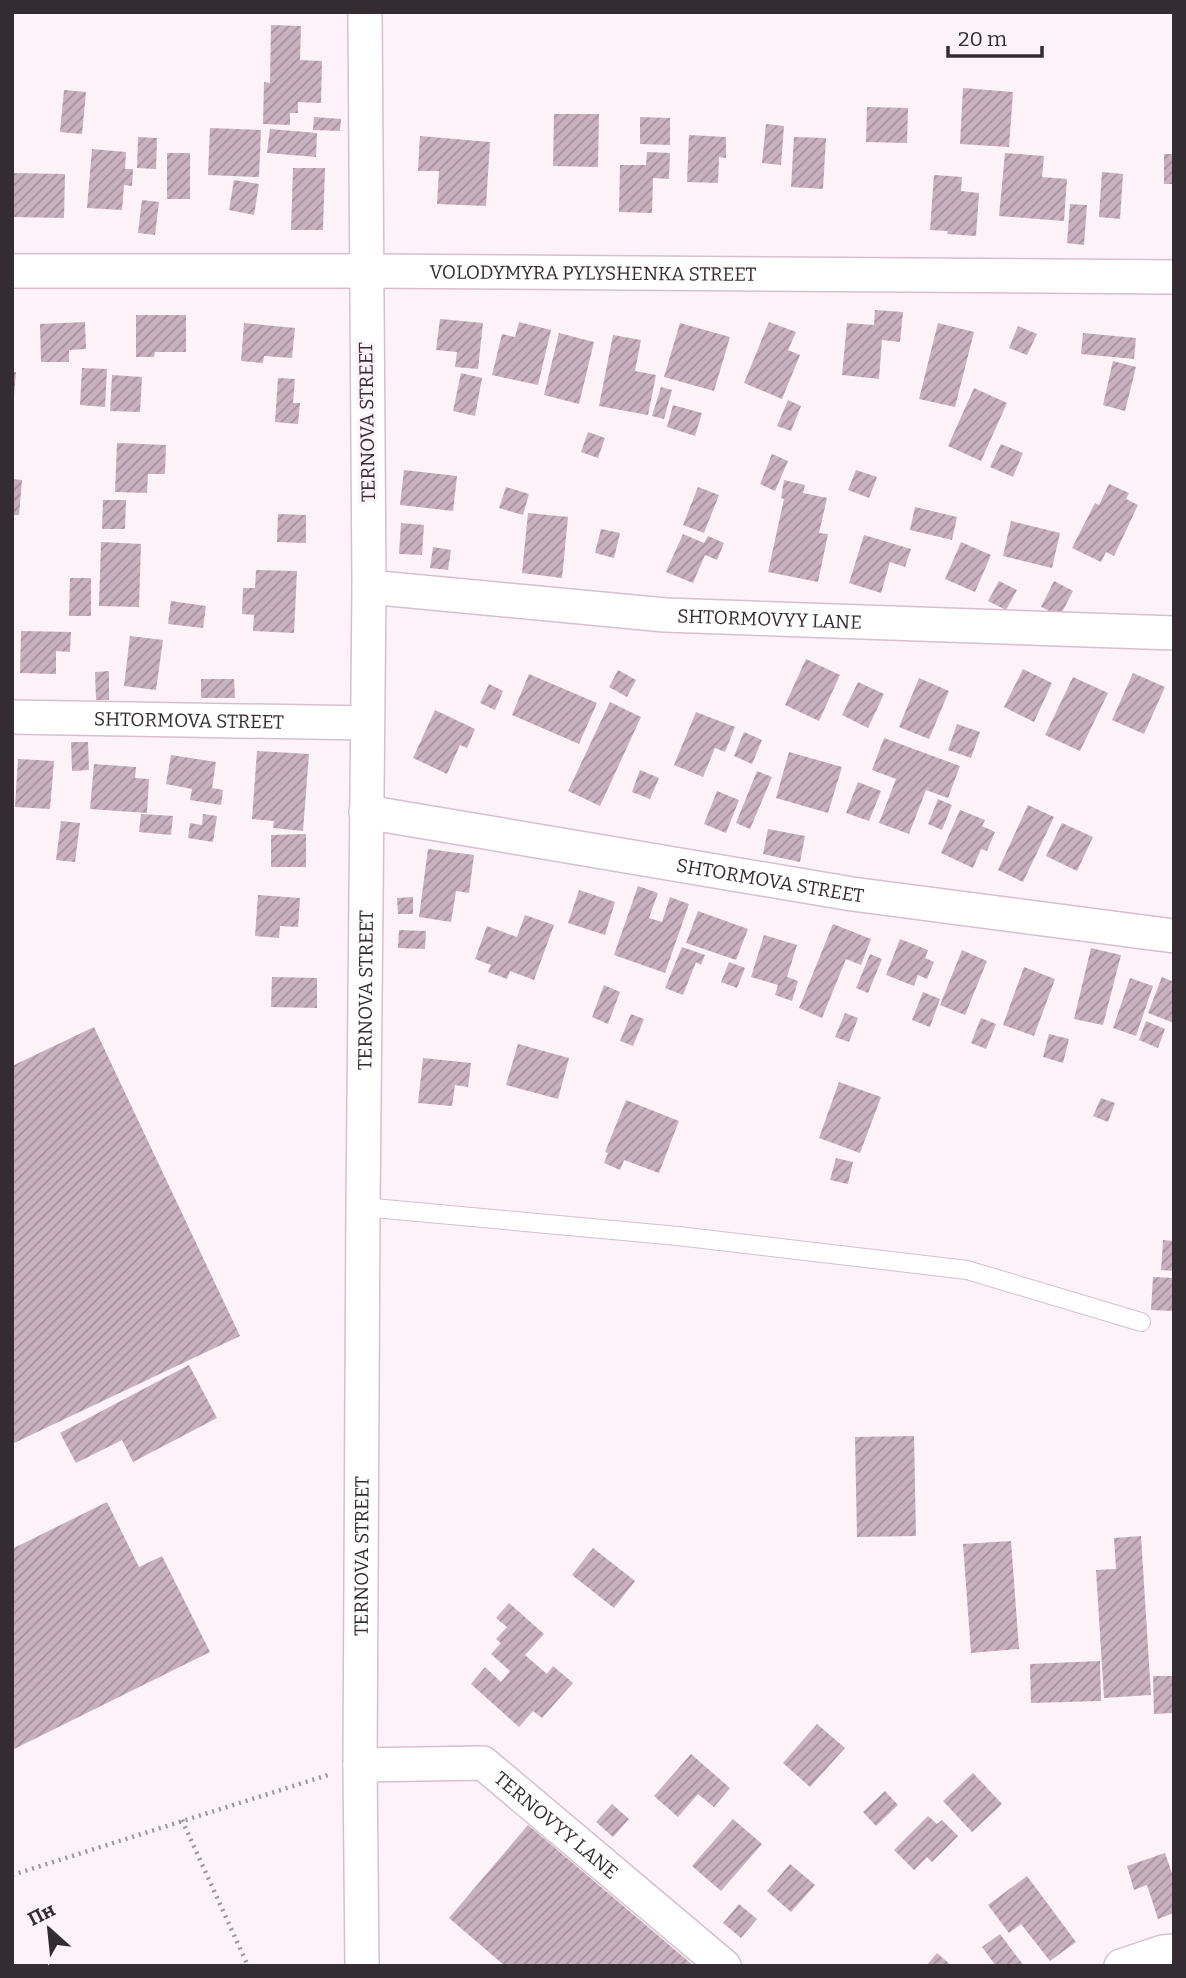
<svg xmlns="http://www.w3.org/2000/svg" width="1186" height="1978" font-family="Bitter,serif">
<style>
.building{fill:url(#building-hatch)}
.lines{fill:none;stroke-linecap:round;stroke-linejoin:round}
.service-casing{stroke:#d7bfcd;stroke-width:20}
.minor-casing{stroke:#d7bfcd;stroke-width:36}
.path{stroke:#9f959b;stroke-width:4.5;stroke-dasharray:2 5;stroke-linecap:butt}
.service{stroke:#fff;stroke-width:18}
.minor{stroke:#fff;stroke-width:33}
.labels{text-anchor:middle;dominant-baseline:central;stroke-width:6;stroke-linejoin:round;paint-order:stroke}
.street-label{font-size:19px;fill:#352c31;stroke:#fcf2f8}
</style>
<defs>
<pattern id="building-hatch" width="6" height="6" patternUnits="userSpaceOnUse" patternTransform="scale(1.75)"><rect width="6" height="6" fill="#c9b1bf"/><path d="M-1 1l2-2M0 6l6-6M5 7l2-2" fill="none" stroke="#a4909c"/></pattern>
</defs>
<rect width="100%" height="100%" fill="#fcf2f8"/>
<path class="building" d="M271 25 301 26 300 60 322 61 321 103 298 102V113H290V125L263 124 264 82 270 83Z
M963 88 1013 92 1009 147 960 144Z
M64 90 86 92 82 134 60 132Z
M867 107 908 108 907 143 866 142Z
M554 114H599L598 167 553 166Z
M314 117 341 119 340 131 313 130Z
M640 117 670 118V145L640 144Z
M766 124 784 126 781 165 762 163Z
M210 128 261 130 259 177 208 175Z
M270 129 317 133 316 157 267 153Z
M689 135 726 137V158L719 157 718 183 687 182Z
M420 136 490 142 486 206 437 204 439 171H418Z
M138 137 157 138 156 169 137 168Z
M794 137 826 138 823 189 791 187Z
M92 149 126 152 125 169H133L132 186 124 185 122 210 87 208Z
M647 152 670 153 669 179 653 178 652 213 619 212 620 165H646Z
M167 153H190V199H167Z
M1005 153 1044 156 1042 177 1067 179 1064 221 999 216Z
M1164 154H1174V184H1164Z
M293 168H325L323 230H291Z
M1102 172 1123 174 1120 219 1099 217Z
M12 173 65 174 64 218 12 217Z
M934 175 962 177 961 191 979 193 976 236 947 234 948 231 930 230Z
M234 180 259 184 254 215 229 210Z
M142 200 159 202 155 235 138 233Z
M1070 204 1087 205 1084 245 1067 243Z
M875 310 903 312 900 342 882 340 879 379 842 375 847 323 874 325Z
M136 315H186V352H155L154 357H136Z
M440 319 483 323 478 369 455 367 457 352 436 350Z
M85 322 86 349 69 350V362H41L40 324Z
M519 322 551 330 538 385 492 375 502 334 515 337Z
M769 322 796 332 788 350 800 355 782 399 744 383Z
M244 323 295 328 292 358 264 356 263 363 241 361Z
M680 323 730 337 714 391 664 377Z
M938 323 974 332 955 407 919 399Z
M1018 326 1037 334 1027 355 1009 348Z
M559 333 594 342 579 404 544 395Z
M1083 333 1136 338 1134 359 1081 354Z
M613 335 641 340 635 371 656 375 648 415 599 406Z
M1113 361 1136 367 1125 411 1103 405Z
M82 368 107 369 105 407 80 405Z
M12 372H16L14 396H12Z
M461 373 482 378 475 416 453 411Z
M112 375 142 377 140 412 110 411Z
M278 378 295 379 293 403H300L298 424 275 422Z
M661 387 672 390 664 419 652 416Z
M974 388 1007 403 981 461 948 446Z
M788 400 801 406 791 431 777 426Z
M673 405 702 413 695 436 667 427Z
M588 432 605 438 598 458 581 452Z
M117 443 166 445 165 474H148L147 493 115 492Z
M1001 444 1023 453 1013 477 990 467Z
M772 454 788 461 775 491 760 484Z
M404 470 457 476 453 511 400 505Z
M856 470 877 477 869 498 848 490Z
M12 479 22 480 19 515H12Z
M784 480 805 485 803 493 827 498 819 533 828 534 818 582 768 572 784 499 781 498Z
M1109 484 1129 493 1126 499 1138 505 1114 556 1106 552 1101 562 1072 548 1095 503 1099 505Z
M506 487 529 494 523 515 499 508Z
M698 487 719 495 704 533 683 525Z
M103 500H126L125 529H102Z
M915 507 957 517 952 540 910 530Z
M528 513 568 517 562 578 522 573Z
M278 514 306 515V543L277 542Z
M1011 521 1060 533 1052 568 1003 556Z
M401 523 424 525 422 555 399 554Z
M601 529 620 533 614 558 595 553Z
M683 534 704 543 708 536 724 543 717 560 705 555 693 583 666 572Z
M864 535 911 549 905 567 890 562 881 593 849 583Z
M101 542 141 544 139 607 99 606Z
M961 542 991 555 975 592 945 579Z
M433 547 451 550 448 570 430 568Z
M256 570 297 571 294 633 253 631 254 615 242 614 243 588H255Z
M70 578H91V616H69Z
M999 581 1017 590 1006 610 988 601Z
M1054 581 1073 591 1060 616 1041 607Z
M171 601 206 606 203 628 168 624Z
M21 631 71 632 70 652 56 651V674L20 673Z
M130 636 163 640 156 690 124 686Z
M806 659 840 675 819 721 785 705Z
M1023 669 1052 683 1034 722 1004 707Z
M618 670 636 680 627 697 609 687Z
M109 671V700H96L95 672Z
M1133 673 1165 687 1144 734 1112 720Z
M529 674 597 703 579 744 512 715Z
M1073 677 1108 693 1080 751 1045 735Z
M919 678 949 691 929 739 899 727Z
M201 679H234L235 698H201Z
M858 682 884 694 868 728 842 715Z
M489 684 503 691 495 710 480 703Z
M610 702 641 717 600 806 568 791Z
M435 710 475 729 467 748 460 745 447 774 413 758Z
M696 712 735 727 725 752 715 748 703 777 674 765Z
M957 724 980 732 971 758 948 750Z
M744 732 762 740 752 764 734 756Z
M884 738 960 766 948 798 926 790 909 834 879 823 896 779 872 770Z
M71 742H88L89 770 72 771Z
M257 751 309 754 303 831 273 828 274 821 252 819Z
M789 752 842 767 828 813 776 798Z
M171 755 216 762 212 788 223 790 221 805 190 800 192 789 166 784Z
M18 759 54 761 50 809 15 807Z
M94 764 136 767 135 778 149 779 147 813 90 809Z
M640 770 659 778 650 799 632 792Z
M757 771 772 777 750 829 736 823Z
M858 782 881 791 869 821 846 813Z
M717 791 739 800 726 833 704 824Z
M938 799 952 805 942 830 928 824Z
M1028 805 1054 817 1023 882 998 870Z
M960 810 985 820 982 826 995 832 987 851 981 849 973 868 941 853Z
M141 814 173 816 171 835 139 832Z
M203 814 217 816 213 842 188 838 190 823 202 825Z
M61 821 80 823 75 862 56 860Z
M1062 823 1093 837 1077 871 1046 856Z
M768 829 805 836 800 862 763 854Z
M306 834V867H271V835Z
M428 849 474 855 469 893 456 891 451 922 419 917Z
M638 886 658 893 649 918 662 922 670 897 689 904 665 973 614 955Z
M579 890 615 902 605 935 568 923Z
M258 895 300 898 298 927 280 926 279 938 255 936Z
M413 897V914H398L397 898Z
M698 911 748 929 736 960 686 943Z
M525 915 554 925 534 980 510 971 507 979 488 972 491 965 475 959 487 926 517 937Z
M833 924 871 939 861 965 846 959 822 1018 799 1008Z
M399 930 426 931 425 949 398 948Z
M764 935 797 945 787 977 798 981 792 1001 775 995 778 985 751 977Z
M900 939 928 950 925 958 934 962 927 979 918 975 914 986 886 975Z
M682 947 705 955 701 965 696 962 683 995 665 988Z
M1091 948 1121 955 1103 1025 1074 1019Z
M962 950 987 961 965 1015 940 1005Z
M870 954 882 959 868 993 856 988Z
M729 962 745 968 737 988 721 982Z
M1024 967 1055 979 1034 1036 1003 1025Z
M272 977 317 978V1008L271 1007Z
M1162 977 1174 982V1023L1148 1013Z
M1130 978 1153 986 1136 1036 1113 1028Z
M604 985 620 992 608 1024 592 1017Z
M923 992 940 999 930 1027 912 1020Z
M845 1013 858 1018 849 1042 835 1037Z
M631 1014 644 1019 633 1046 620 1041Z
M981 1018 996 1024 986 1049 971 1043Z
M1146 1021 1165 1029 1158 1048 1139 1040Z
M94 1027 240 1336 12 1444V1066Z
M1049 1034 1069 1039 1063 1063 1043 1057Z
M518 1044 569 1058 558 1099 506 1085Z
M423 1058 471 1063 468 1087 455 1085 452 1106 418 1103Z
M839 1082 881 1097 860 1153 819 1138Z
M1101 1098 1115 1103 1108 1122 1093 1116Z
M626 1100 679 1121 659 1173 624 1160 620 1170 604 1163 608 1153 605 1152Z
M836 1158 853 1162 848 1184 830 1180Z
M1163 1240 1174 1241V1271L1161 1270Z
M1153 1277 1174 1278V1311L1151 1310Z
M189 1365 217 1418 133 1462 122 1440 76 1463 60 1433Z
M914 1436 916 1536 857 1537 855 1437Z
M107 1502 139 1567 162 1556 210 1652 12 1750V1549Z
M1141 1536 1151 1695 1104 1698 1096 1570 1116 1569 1114 1538Z
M1011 1541 1019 1649 971 1653 963 1544Z
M593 1548 635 1581 614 1608 572 1575Z
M509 1603 544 1634 525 1655 547 1674 553 1666 573 1683 542 1718 533 1711 519 1727 471 1684 485 1667 501 1682 510 1671 491 1654 501 1643 496 1639 507 1627 496 1618Z
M1100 1661 1101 1701 1031 1703 1030 1664Z
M1153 1676H1174V1713L1154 1714Z
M817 1724 845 1748 810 1787 783 1763Z
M691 1754 730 1788 714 1807 698 1794 678 1817 654 1796Z
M973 1773 1002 1804 972 1832 943 1801Z
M885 1791 898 1805 876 1826 863 1812Z
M612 1804 629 1819 613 1837 596 1822Z
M928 1816 937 1824 942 1820 958 1836 932 1862 927 1857 914 1870 894 1850Z
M733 1819 762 1844 721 1891 692 1866Z
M528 1825 694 1966H505L449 1918Z
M1165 1853 1174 1879V1913L1158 1919 1147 1885 1134 1890 1127 1866Z
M790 1864 815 1885 791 1912 767 1891Z
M1027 1876 1076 1942 1050 1961 1021 1924 1009 1933 988 1905Z
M739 1904 757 1919 741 1938 723 1923Z
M1000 1934 1024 1966H996L982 1947Z
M937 1953 952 1966H926Z"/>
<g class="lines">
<g class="service-casing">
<path id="service" d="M363 1207 678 1236 967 1270 1141 1322"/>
</g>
<g class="minor-casing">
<g id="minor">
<path id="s1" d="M12 271H365L1174 277"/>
<path id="s2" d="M369 587 665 615 1174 633"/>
<path id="s3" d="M12 717 366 723"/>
<path id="s4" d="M366 812 852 894 1174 936"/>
<path id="s5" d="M360 1765 483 1763 724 1966"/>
<path id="s6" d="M362 1966 360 1765 363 1207 369 587 365 12"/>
<path d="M1121 1966 1163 1952 1174 1951"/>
</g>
</g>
<path class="path" d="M182 1820 248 1966
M12 1875 328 1775"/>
<use href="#service" class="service"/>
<use href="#minor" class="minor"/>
</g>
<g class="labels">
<g class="street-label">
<text stroke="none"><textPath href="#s1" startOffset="581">VOLODYMYRA PYLYSHENKA STREET</textPath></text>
<text transform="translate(367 422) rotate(-91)">TERNOVA STREET</text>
<text stroke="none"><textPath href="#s2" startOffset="402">SHTORMOVYY LANE</textPath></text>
<text stroke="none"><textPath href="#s3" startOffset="177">SHTORMOVA STREET</textPath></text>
<text stroke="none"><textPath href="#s4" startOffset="410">SHTORMOVA STREET</textPath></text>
<text stroke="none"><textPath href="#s6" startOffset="976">TERNOVA STREET</textPath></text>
<text stroke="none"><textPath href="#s6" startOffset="410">TERNOVA STREET</textPath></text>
<text stroke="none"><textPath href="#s5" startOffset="219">TERNOVYY LANE</textPath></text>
</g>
</g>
<rect width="1186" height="1978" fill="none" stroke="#352c31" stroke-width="28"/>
<g transform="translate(49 1929) rotate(333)" stroke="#fcf2f8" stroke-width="5" paint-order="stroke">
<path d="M0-5L12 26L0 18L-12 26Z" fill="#352c31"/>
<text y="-10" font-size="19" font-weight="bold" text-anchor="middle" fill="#352c31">Пн</text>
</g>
<path d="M948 46v10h94v-10" fill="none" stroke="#352c31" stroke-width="3.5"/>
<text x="958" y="46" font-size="21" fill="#352c31" stroke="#fcf2f8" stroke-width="5" paint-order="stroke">20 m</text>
</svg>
